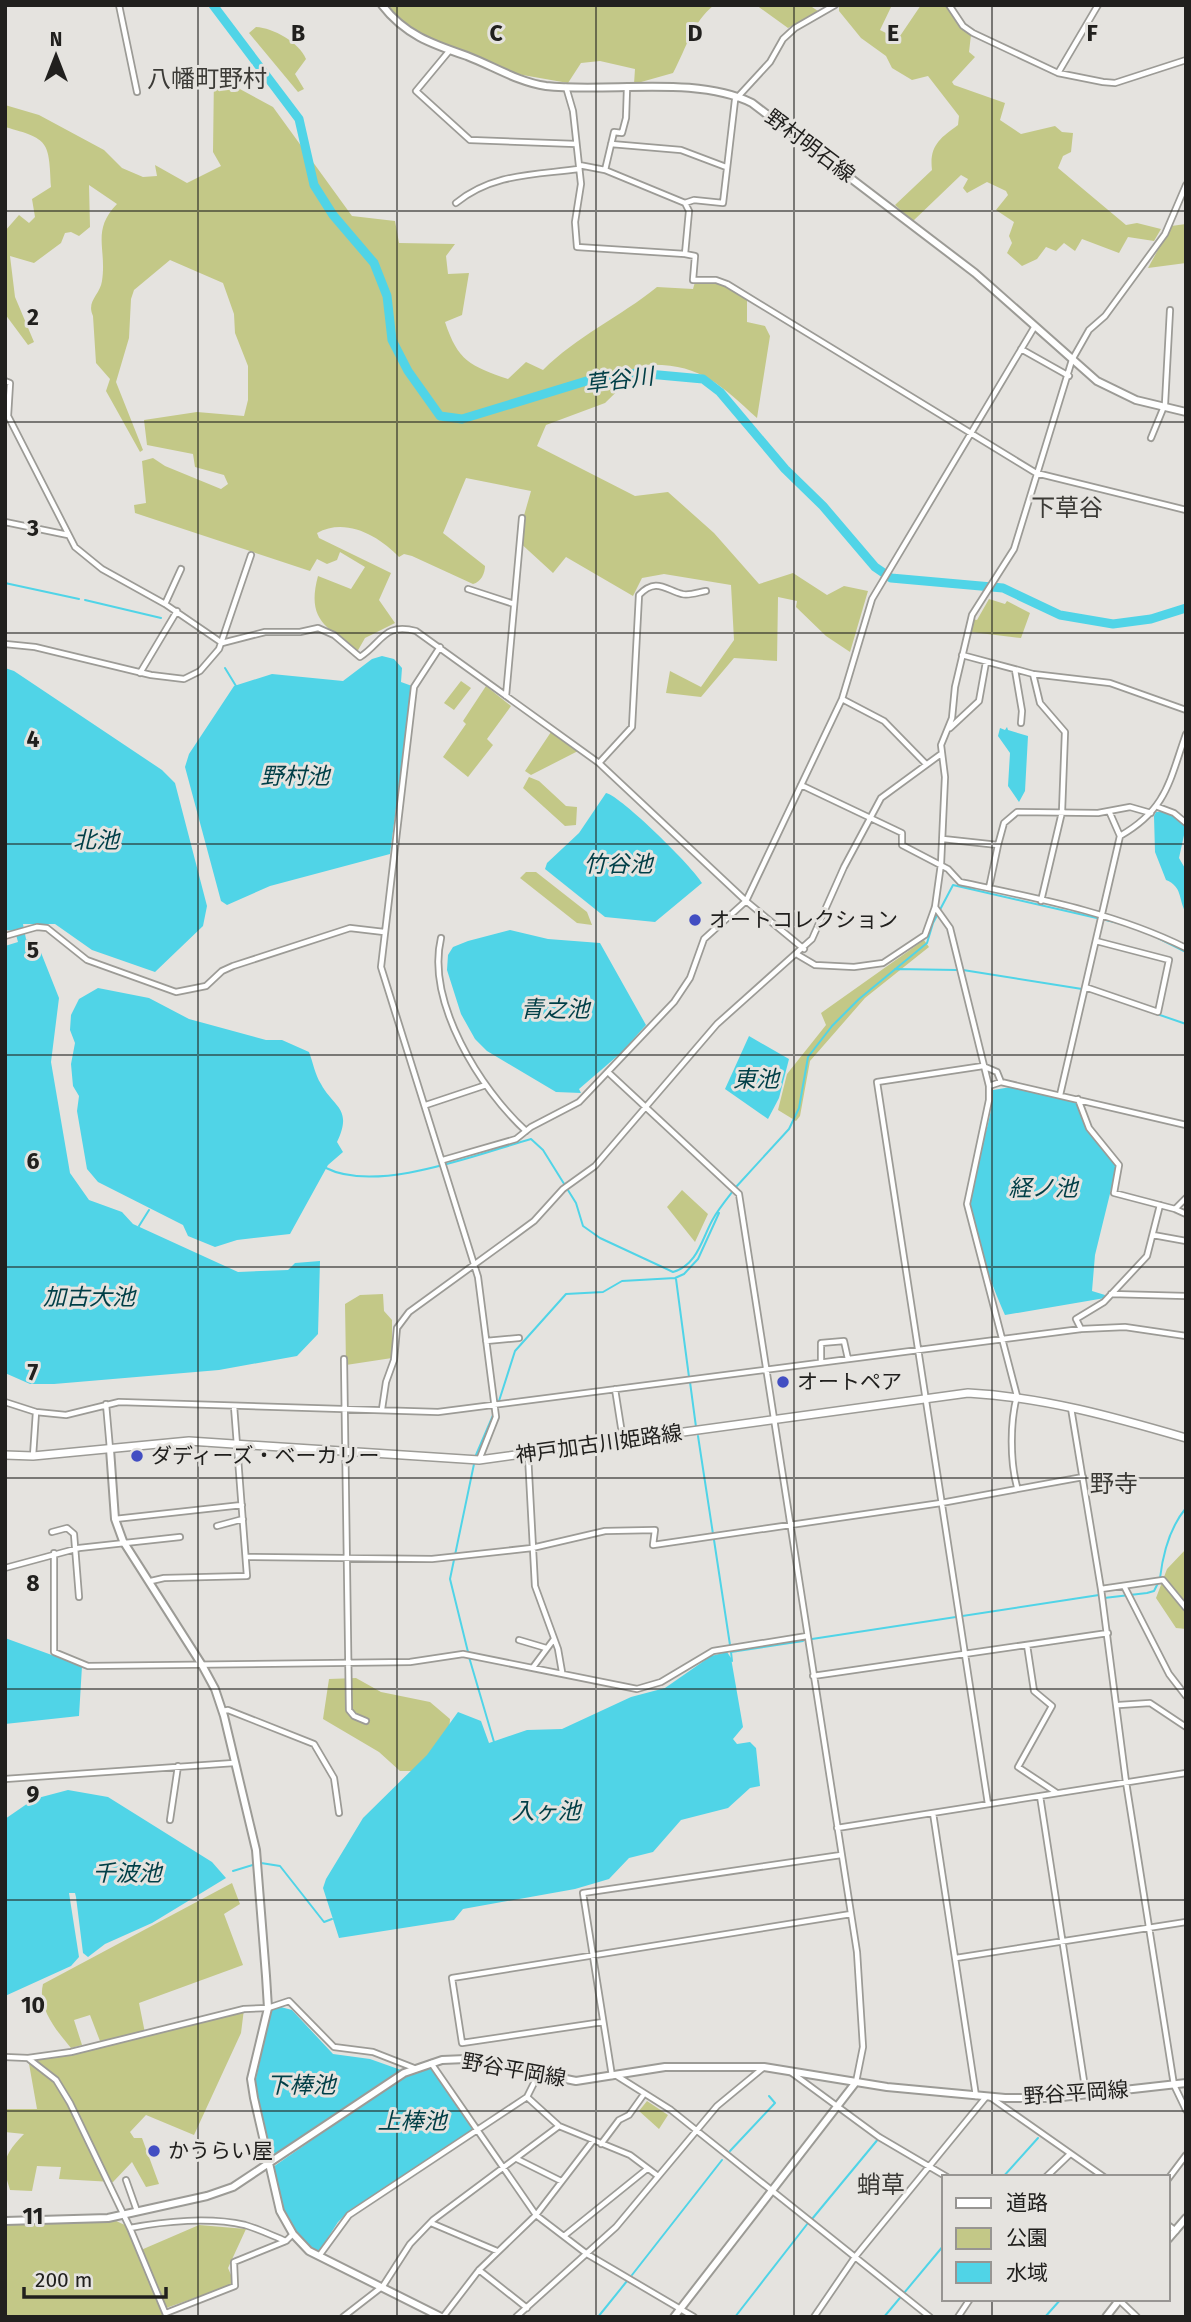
<svg xmlns="http://www.w3.org/2000/svg" width="1191" height="2322" font-family="'Fira Sans','Noto Sans JP',sans-serif">
<style>
.green{fill:#c3c887}
.water{fill:#50d4e7}
.lines{fill:none;stroke-linecap:round;stroke-linejoin:round}
.stream{stroke:#50d4e7;stroke-width:2}
.river{stroke:#50d4e7;stroke-width:9}
.street-casing{stroke:#9c9b96;stroke-width:8}
.secondary-casing{stroke:#9c9b96;stroke-width:10}
.primary-casing{stroke:#9c9b96;stroke-width:10}
.street{stroke:#fff;stroke-width:4.5}
.secondary{stroke:#fff;stroke-width:6}
.primary{stroke:#fff;stroke-width:7}
.grid{fill:none;stroke:#21201e;stroke-width:2;stroke-opacity:0.55}
.poi-dot{fill:#424ec2;stroke:#e5e3df;stroke-width:2.5}
.labels{text-anchor:middle;dominant-baseline:central;stroke-width:6;stroke-linejoin:round;paint-order:stroke}
.street-label{font-size:21px;fill:#21201e;stroke:#e5e3df}
.poi-label{font-size:21px;fill:#21201e;stroke:#e5e3df;text-anchor:start}
.water-label{font-size:23px;font-style:italic;fill:#003e46;stroke:#e5e3df}
.quarter-label{font-size:24px;fill:#3c3b37;stroke:#e5e3df}
.grid-label{font-size:23px;text-anchor:middle;font-weight:bold;fill:#21201e;stroke:#e5e3df;stroke-width:6;stroke-linejoin:round;paint-order:stroke}
</style>
<rect width="100%" height="100%" fill="#e5e3df"/>
<path class="green" d="M387 5H714C692 23 687 47 673 73L634 84 635 69 600 61 581 63 568 83 517 74 467 52 439 43 402 25Z
M756 5H809L818 11 788 28Z
M843 5H892L880 30 898 39 921 5H947L971 35 969 52 975 57 952 82 954 85 1005 103 1000 120 1021 134 1055 126 1062 132 1073 133 1071 152 1063 156 1058 168 1126 225 1137 223 1161 229 1154 241 1128 237 1119 253 1082 239 1075 251 1064 243 1056 251 1046 247 1037 259 1022 266 1007 253 1012 243 1009 236 1014 222 996 210 1008 195 1006 191 987 182 967 193 963 188 968 179 961 175 913 221 895 205 932 170C929 146 940 138 958 125L959 116 928 76 912 80 892 68 886 56 861 38 839 11V7Z
M256 27C273 28 299 42 306 59L295 74 304 89 298 92 249 33Z
M214 75 273 107 352 216 395 221 399 243 455 244 446 256 448 274 469 273 462 315 445 322C458 361 470 366 508 379L526 362 543 370C577 336 620 317 657 287L693 289 695 282H720L747 300V322L765 326 770 336 757 418C720 384 698 362 644 365L605 403 546 425 537 446 635 496 668 492 714 533 759 584 793 573 827 595 844 586 868 591 850 652 826 636 796 607 797 601 778 597 777 661 734 658 701 697 666 693 670 671 701 687 734 640 731 585 664 574 642 578 633 596 566 557 553 573 517 540 531 491 466 478 443 533 485 566C485 573 481 582 473 584L412 556 404 554 399 557C379 536 346 517 317 533L319 538 391 573 379 600 395 623 365 638 357 652C327 626 306 621 318 576L351 589 365 567 340 552 337 560 327 564 317 559 310 571 135 513 134 505 146 503 142 461 153 458 165 466 221 489 228 484 224 475 195 467 193 454 147 445 144 420 197 412 244 416 248 400V366L235 333 234 314 223 283 170 260 134 290 131 299 129 338 116 382 143 450 140 452 106 391 110 379 96 363 93 316C86 301 100 295 102 281 107 248 91 231 117 204L89 185 90 227 79 236 71 232 65 233 61 243 34 263 10 256 15 297 34 342 28 345 5 314V231L19 215 29 223 35 217 32 199 51 187C49 141 49 139 5 127V105L39 115 104 150 122 168 143 177 157 176 155 165 187 183 221 166 213 152Z
M1186 224V263L1148 268 1171 226Z
M989 599 1005 604 1007 601 1030 613 1021 638 971 632 973 619 977 620Z
M461 681 471 688 454 710 444 703Z
M486 686 511 706 487 739 493 745 468 777 443 757 466 724 463 721Z
M551 732 578 751 531 775 525 771Z
M529 777 539 781 566 806 577 807 576 825 565 826 523 788Z
M526 872H536L587 912 592 925 577 923 520 878Z
M924 940 929 947 865 998 810 1061 800 1116 796 1121 778 1110 787 1074 826 1025 821 1013Z
M682 1190 708 1214 695 1242 667 1207Z
M383 1294 384 1311 392 1320V1358L346 1365 345 1304 360 1295Z
M1186 1549V1629L1176 1628 1156 1598 1167 1569Z
M356 1678 381 1692 430 1702 450 1719 448 1747 417 1771H400L379 1752 323 1719 329 1679Z
M232 1883 240 1904 224 1914 243 1965 139 2003 145 2033 244 2009 241 2033 194 2135 146 2115 130 2132 134 2138H142L159 2184 146 2187 132 2162 113 2182 59 2179 61 2167 37 2166 32 2191 10 2190C1 2162 4 2155 24 2134L5 2132V2109H37L28 2058 79 2050 136 2035 100 2041 90 2015 74 2020 82 2045 71 2048C57 2031 37 2008 43 1984Z
M647 2101 668 2115 659 2129 639 2111Z
M114 2220 127 2226 164 2317H5V2225Z
M199 2225 246 2229 228 2268 235 2284 166 2308 141 2250Z"/>
<path class="water" d="M382 656 394 659 402 668 401 682 412 686 390 854 270 886 227 905 221 901 185 767 189 754 234 686 272 674 343 681 372 659Z
M5 668 14 671 162 770 175 783 207 906 203 926 155 972 92 950 55 924H23L26 939 36 940 59 998 51 1062 70 1173 89 1200 122 1212 133 1224 238 1272 288 1270 295 1263 320 1261 318 1334 297 1356 219 1370 54 1384H30L5 1373V946L18 942 15 931 5 930Z
M1007 727 1008 730 1028 736 1025 791 1019 802 1008 786 1010 753 998 736 1000 728 1005 730Z
M606 793C621 796 694 868 702 883L655 922 605 917 545 869 547 863 579 833Z
M1168 811 1186 826 1179 858 1186 870V913C1178 899 1183 887 1166 880L1155 852 1154 816 1156 812Z
M510 930 548 939 600 943 646 1025 622 1052 579 1089 581 1093 556 1092 487 1051 475 1039 461 1014 447 970 448 955 453 947 468 941Z
M98 988 149 998 189 1019 266 1040H282L309 1052C313 1062 315 1075 321 1084 334 1108 353 1108 337 1142L343 1152 328 1165 290 1234 237 1240 215 1247 188 1236 183 1225 98 1182 87 1169 77 1111 79 1096 73 1086 71 1064 75 1043 70 1030 71 1015 79 999Z
M749 1036 789 1059 779 1098 768 1119 725 1089Z
M1011 1087 1076 1101 1086 1126 1117 1165 1095 1255 1092 1291 1105 1295V1298L1005 1315C993 1288 968 1225 971 1196 974 1160 992 1127 993 1090Z
M5 1638 82 1666 79 1716 5 1724Z
M727 1652 731 1658 743 1727 733 1739 737 1744 750 1742 756 1748 760 1786 750 1788 728 1808 681 1820 653 1852 629 1858 609 1879 575 1889 463 1909 454 1920 339 1938 323 1888 326 1879 363 1818 427 1755 458 1712 481 1721 489 1743 527 1730 562 1729 631 1697 665 1688 711 1656Z
M68 1790 108 1797 212 1862 226 1878 152 1923 105 1944 88 1957 83 1953 76 1897 75 1893H69L79 1957 71 1966 5 1996V1819L34 1799Z
M277 2006 292 2010 333 2054 370 2059 401 2070 273 2156 269 2154 255 2083 271 2010Z
M429 2066 475 2133 350 2210 338 2222 318 2253C286 2234 279 2200 273 2167L404 2076Z"/>
<g class="lines">
<path class="stream" d="M5 583 79 599
M85 600 161 618
M225 668 236 686
M1158 938 1186 952
M895 969 957 970
M963 970 1082 989
M1087 990 1102 995
M1157 1014 1186 1024
M326 1168C377 1194 478 1154 531 1139L543 1150 576 1203 583 1226 600 1238 673 1272C698 1265 702 1238 713 1219 718 1210 726 1200 733 1191
M736 1187 789 1129 799 1108 808 1057 832 1026 859 999 927 943 933 923 953 885 1123 924
M139 1226 149 1210
M676 1279 689 1377
M690 1382 696 1427
M499 1401 515 1351 566 1294 603 1292 622 1281 675 1278 684 1274 698 1259 719 1213
M698 1436 713 1534
M476 1455 494 1413
M714 1540 730 1645
M1160 1578C1163 1553 1170 1527 1186 1508
M1104 1598 1147 1593 1154 1591 1158 1583
M812 1639 1099 1595
M468 1652 450 1579 474 1464
M469 1657 494 1742
M732 1661 731 1652 803 1641
M261 1863 280 1866 324 1922 332 1919
M233 1871 256 1864
M730 2151 775 2103 769 2096
M1003 2177 1038 2138
M812 2219 879 2138
M632 2275 722 2160
M598 2317 627 2281
M735 2317 808 2223
M884 2317 944 2245
M1045 2317 1061 2299"/>
<path class="river" d="M213 5 299 119 314 185 333 215 374 263 387 296 392 340 408 371 440 416 462 419 593 379 637 373 703 379 720 392 785 469 823 506 875 567 891 578 1003 588 1060 615 1113 624 1151 619 1186 608"/>
<g class="street-casing">
<path id="street" d="M119 5 137 92
M949 5 963 26 973 33 1058 73 1103 82 1115 83 1186 60
M450 50 416 91 470 140 576 144
M1058 73 1098 5
M566 87 573 111 581 184 575 222 577 247 685 254
M611 144 681 150 726 167
M579 165 605 170 685 203 689 211 685 254 695 256 693 280H716L727 284 1036 473 1186 510
M605 170 614 132 622 133 626 118 627 88
M456 203C493 173 535 175 579 169
M685 203 694 200 723 203 735 100 770 62 783 39 795 28 835 5
M1021 349 1069 376
M5 381 10 383 8 416 75 547 102 569 165 604 222 643
M1151 438 1165 404 1170 310
M5 522 68 535
M468 589 514 604
M165 604 181 569
M222 643 265 632H300L318 628 334 635 360 657C382 643 384 622 416 631L599 763 746 901 804 949
M5 644 35 647 151 675 184 679 200 671 219 649 251 555
M440 647 414 687 381 967 478 1277 496 1417 479 1460
M962 655 1033 674 1110 683 1186 710
M1015 670 1022 711 1021 723
M140 673 177 611
M1033 674 1040 703 1065 732 1062 812 1041 901
M506 696 522 518
M842 699 884 721 926 764
M950 728 979 701 986 662
M599 763 632 727 639 595C656 577 666 590 682 594 689 596 699 592 706 591
M801 785 902 833V845L948 869 960 882C1036 898 1116 913 1186 948
M1158 807 1174 813 1186 823
M1109 811 1120 836
M943 839 998 845 1004 823 1017 812 1098 813 1130 807 1151 813
M989 888 998 845
M935 907 950 928 989 1086V1100L967 1204 1017 1396C1010 1422 1010 1461 1017 1487
M5 936 37 927 47 928 87 960 176 992 206 986 222 971 233 966 350 928 384 932
M441 938C426 1002 480 1089 526 1131
M798 955 815 965 854 967 883 963 925 935 935 907 941 864 945 777 941 745 952 718 955 687 972 615 1014 549 1072 360 1089 330 1105 316 1165 234 1186 185
M1085 987 1158 1012 1169 960 1096 941
M610 1074 739 1194 857 1952 863 2047 856 2082
M989 1086 1001 1082 1186 1125
M1060 1095 1120 836C1167 809 1169 782 1186 734
M1078 1099 1089 1128 1119 1165 1114 1193 1175 1209 1186 1198
M426 1105 486 1085
M443 1160 516 1139 531 1127 579 1102 674 1002 690 978 704 939 746 901 842 699 872 599 1035 326
M1175 1209 1186 1214
M1153 1235 1186 1241
M1111 1294 1186 1296
M1081 1329 1076 1319 1104 1302 1147 1256 1160 1205
M486 1341 519 1338
M344 1359 349 1710 354 1716 366 1721
M821 1362V1343L844 1341 848 1359
M615 1389 623 1440
M5 1402 36 1412 66 1415 119 1402 438 1412 1081 1329 1125 1327 1186 1336
M106 1404 110 1449
M1071 1408 1101 1589 1126 1782 1174 2085 1186 2110
M382 1409 386 1382 394 1360 397 1328 409 1312 515 1235 534 1221 563 1189 595 1166 717 1024 812 939 844 867 881 798 941 754
M528 1455 535 1586 558 1649 562 1672
M33 1456 36 1412
M115 1519 242 1505
M217 1526 243 1519
M52 1532 67 1528 74 1534 79 1597
M54 1553V1652L88 1666 410 1662 463 1654 637 1689 661 1682 713 1651 807 1636
M247 1557 432 1559 532 1548 605 1531 655 1530 653 1545 941 1503 1083 1477
M5 1568 79 1548 180 1537
M151 1581 164 1578 247 1576 234 1406
M1124 1586 1169 1674 1186 1696
M1101 1589 1163 1580 1186 1608
M519 1640 546 1648
M1027 1645 1034 1691 1052 1706 1018 1767 1057 1793
M534 1666 554 1639
M813 1676 1108 1633
M1119 1705 1150 1703 1186 1727
M222 1711 228 1710 314 1744 334 1778 339 1813
M5 1779 234 1763
M1040 1796 1086 2094
M988 1804 877 1082 983 1066 997 1072 1001 1082
M933 1813 976 2096
M170 1820 178 1766
M837 1828 1186 1773
M956 1958 1186 1922
M603 2022 462 2043 452 1978 851 1914
M5 2057 28 2058 71 2052 244 2009 268 2008 289 2001 334 2047 373 2052 414 2068
M29 2059 56 2080 70 2103 130 2228 167 2317
M431 2063 536 2215 587 2254 694 2317
M792 2073 879 2137 947 2177
M612 2076 583 1893 841 1855
M617 2076 671 2110 930 2317
M527 2097 559 2126 630 2155 658 2176
M990 2097 1104 2177
M601 2144 619 2120 629 2115 644 2094
M517 2159 561 2181
M1046 2177 1069 2155
M1168 2179 1186 2155
M126 2180 137 2211
M431 2223 497 2251
M1168 2225 1176 2231
M130 2228C165 2221 210 2217 245 2225 259 2229 273 2236 286 2241L293 2234
M564 2236 647 2169
M319 2256 349 2215 527 2097 538 2075
M479 2270 527 2308
M1119 2300 1137 2317
M166 2313 235 2286 234 2262 286 2241
M343 2317 383 2286 410 2244 433 2220 559 2126
M443 2317 479 2270 536 2215 592 2142
M516 2317 616 2227 717 2106 763 2068
M814 2317 855 2257 986 2097
M958 2317 970 2299"/>
</g>
<g class="secondary-casing">
<path id="secondary" d="M382 5C405 35 432 44 467 56 493 66 518 82 546 86 609 93 695 75 752 103L975 273 1097 381 1136 400 1186 412
M110 1449 115 1519 123 1541 202 1665 215 1689 224 1716 256 1850 266 1976 268 2008 251 2079 254 2098 280 2211 293 2234 309 2251 441 2317
M5 2221 108 2218 207 2196 233 2187 404 2073 442 2060 466 2059 576 2081 665 2067H764L887 2087 1005 2098H1053L1186 2083
M1168 2239 1186 2218
M674 2317 856 2082
M1106 2317 1120 2299"/>
</g>
<g class="primary-casing">
<path id="primary" d="M5 1455 33 1456 189 1441 479 1460 968 1393C1043 1397 1114 1417 1186 1438"/>
</g>
<use href="#street" class="street"/>
<use href="#secondary" class="secondary"/>
<use href="#primary" class="primary"/>
</g>
<path class="grid" d="M198 5V2317M397 5V2317M596 5V2317M794 5V2317M992 5V2177M5 211H1186M5 422H1186M5 633H1186M5 844H1186M5 1055H1186M5 1267H1186M5 1478H1186M5 1689H1186M5 1900H1186M5 2111H1186M992 2299V2317"/>
<g class="poi-dot">
<circle cx="695" cy="920" r="7"/>
<circle cx="783" cy="1382" r="7"/>
<circle cx="137" cy="1456" r="7"/>
<circle cx="154" cy="2151" r="7"/>
</g>
<g class="labels">
<g class="street-label">
<text transform="translate(810 146) rotate(37)">野村明石線</text>
<text transform="translate(599 1444) rotate(-8)">神戸加古川姫路線</text>
<text transform="translate(514 2070) rotate(10)">野谷平岡線</text>
<text transform="translate(1076 2093) rotate(-4)">野谷平岡線</text>
</g>
<g class="poi-label">
<text x="709" y="920">オートコレクション</text>
<text x="797" y="1382">オートペア</text>
<text x="151" y="1456">ダディーズ・ベーカリー</text>
<text x="168" y="2151">かうらい屋</text>
</g>
<g class="water-label">
<text transform="translate(619 380) rotate(-7)">草谷川</text>
<text x="295" y="776">野村池</text>
<text x="96" y="840">北池</text>
<text x="618" y="864">竹谷池</text>
<text x="555" y="1009">青之池</text>
<text x="756" y="1079">東池</text>
<text x="1043" y="1188">経ノ池</text>
<text x="89" y="1297">加古大池</text>
<text x="546" y="1811">入ヶ池</text>
<text x="127" y="1873">千波池</text>
<text x="301" y="2085">下棒池</text>
<text x="412" y="2121">上棒池</text>
</g>
<g class="quarter-label">
<text x="207" y="79">八幡町野村</text>
<text x="1067" y="508">下草谷</text>
<text x="1114" y="1484">野寺</text>
<text x="881" y="2185">蛸草</text>
</g>
</g>
<g class="grid-label">
<text x="298" y="41">B</text>
<text x="496" y="41">C</text>
<text x="695" y="41">D</text>
<text x="893" y="41">E</text>
<text x="1092" y="41">F</text>
<text x="33" y="325">2</text>
<text x="33" y="536">3</text>
<text x="33" y="747">4</text>
<text x="33" y="958">5</text>
<text x="33" y="1169">6</text>
<text x="33" y="1380">7</text>
<text x="33" y="1591">8</text>
<text x="33" y="1802">9</text>
<text x="33" y="2013">10</text>
<text x="33" y="2224">11</text>
</g>
<rect width="1191" height="2322" fill="none" stroke="#21201e" stroke-width="14"/>
<rect x="942" y="2175" width="228" height="126" fill="#e5e3df" stroke="#979592" stroke-width="2"/>
<rect x="956" y="2198" width="35" height="10" fill="#ffffff" stroke="#979592" stroke-width="2"/>
<text x="1006" y="2210" font-size="21" fill="#21201e">道路</text>
<rect x="956" y="2228" width="35" height="21" fill="#c3c887" stroke="#979592" stroke-width="2"/>
<text x="1006" y="2245" font-size="21" fill="#21201e">公園</text>
<rect x="956" y="2262" width="35" height="21" fill="#50d4e7" stroke="#979592" stroke-width="2"/>
<text x="1006" y="2280" font-size="21" fill="#21201e">水域</text>
<g transform="translate(56 56)" stroke="#e5e3df" stroke-width="5" paint-order="stroke">
<path d="M0-5L12 26L0 18L-12 26Z" fill="#21201e"/>
<text y="-10" font-size="19" font-weight="bold" text-anchor="middle" fill="#21201e">N</text>
</g>
<path d="M24 2287v10h142v-10" fill="none" stroke="#21201e" stroke-width="3.5"/>
<text x="35" y="2287" font-size="21" fill="#21201e" stroke="#e5e3df" stroke-width="5" paint-order="stroke">200 m</text>
</svg>
